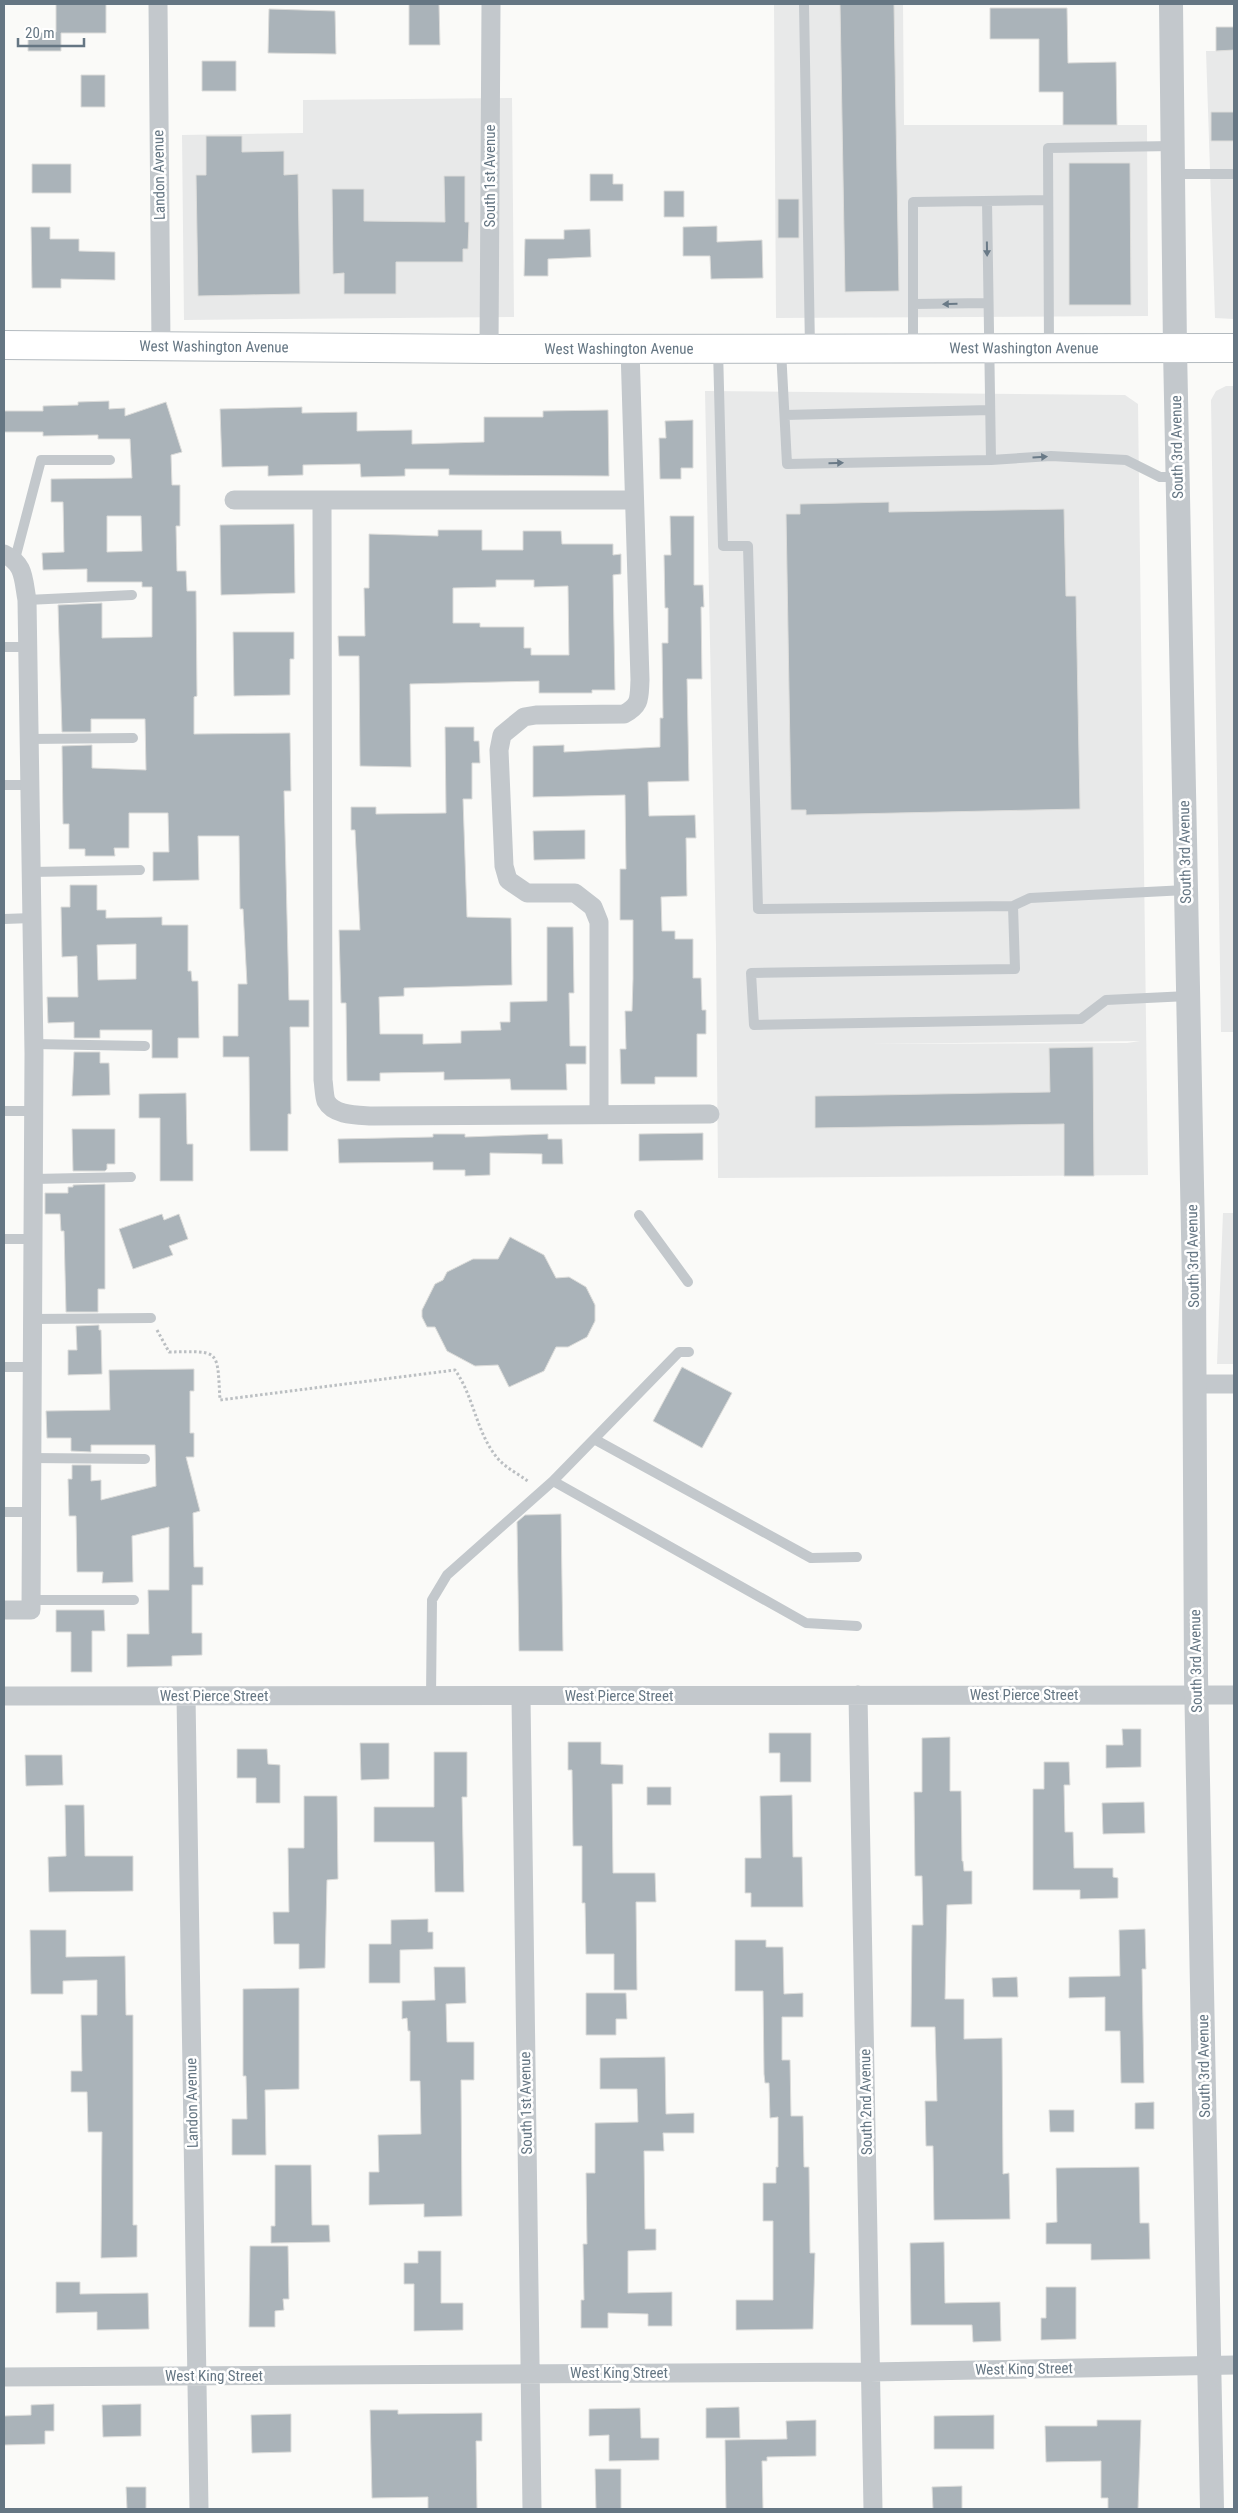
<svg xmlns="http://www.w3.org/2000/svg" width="1238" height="2513" font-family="'Roboto Condensed',sans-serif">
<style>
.built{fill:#e8e9e9;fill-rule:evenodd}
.building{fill:#aab3b9;stroke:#dcdcda;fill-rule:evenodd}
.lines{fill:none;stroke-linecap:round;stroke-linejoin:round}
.secondary-casing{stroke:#b3babf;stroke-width:30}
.path{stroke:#bbbfc2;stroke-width:3;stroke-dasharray:2.5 2.5;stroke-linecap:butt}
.service{stroke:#c3c8cc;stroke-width:10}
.minor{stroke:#c3c8cc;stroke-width:19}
.tertiary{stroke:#c3c8cc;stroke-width:24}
.secondary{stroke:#fff;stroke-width:28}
.oneway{fill:#6a7a87}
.labels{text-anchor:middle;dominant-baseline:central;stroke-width:5;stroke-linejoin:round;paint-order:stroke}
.street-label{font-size:15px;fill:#657683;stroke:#fff}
</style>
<rect width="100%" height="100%" fill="#fafaf8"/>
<path class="built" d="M774 4H903L904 125H1147L1148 316 776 318Z
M1206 51H1234V319L1215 318Z
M512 98 514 317 184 320 182 135 303 133V100Z
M1226 386H1234V1032H1221L1211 400 1216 391Z
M705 391 1125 395 1138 404 1148 1175 718 1178 716 945ZM1140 1041 1127 1043 869 1044Z
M1223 1213H1234V1364H1217Z"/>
<path class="building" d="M56 4H106V33H61V51H28V33L56 32Z
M409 4H439L440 45H409Z
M840 4H894L899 291 845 292Z
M990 8H1067L1068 63 1116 62 1117 125H1063V92H1039V39H990Z
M269 9 335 11 336 54 268 53Z
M1216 27H1234V50L1216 51Z
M202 61H236V91H202Z
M81 75H105V107H81Z
M1211 112H1234V141H1211Z
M206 136H242V152L284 151V175L298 174 300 294 198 296 196 175H206Z
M1069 163H1130L1131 305H1069Z
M32 164H71V193H32Z
M590 174H613V184H623V201H590Z
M444 176H465V222H469L468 249H463V262H396V294H344V273L333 274 332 189H364V221L445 222Z
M664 191H684V217H664Z
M778 199H799V238H778Z
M717 226V242L762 240 763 278 711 279 710 256H683V227Z
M31 227H50V239H79V251L115 252V280L61 279V288H32Z
M590 229 591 257 548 259V276H524L525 239H564V230Z
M109 401V409L125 408V416L166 402 182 452 171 455 172 485H180V526H176L177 571H186L187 591H196L197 696 194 697V734L290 733 291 791H284L289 1000H309V1027H290L291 1114H288V1151H250L249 1057H223V1036H238V984H247L243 909H240L239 836H198L199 880 153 881V852H169L168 813H129V848H114L115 856H85V849H69V824H63L62 746 92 745V768L146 770 145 719H91V732H62L58 605 102 603V638L152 637V587H142V582H87V569L43 570 42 553 64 552 63 502H51V479L132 478 130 439H98V435L43 436V432H4V411H43V406L78 405V402ZM107 516H141L142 551 107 552Z
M302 407V413L357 412V431L412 430V444L484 442V417H543V411L608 410 609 476 449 475V469H405V476L361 477 360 464 303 465V475L268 476V466L222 467 220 409Z
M693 420V468H681V479H660L659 438H666L665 421Z
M889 502V512L1064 509 1066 596H1076L1080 809 806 815V810H791L786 514H800V504Z
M670 516H694V585H703L704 607H701L702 679H687L689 781 648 782 649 816 695 815 696 838H686L687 896 661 897 662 931H675V939H693V978H701L702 1010H706V1034H697V1077H655V1084H621L620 1049H626L625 1011H632L633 979V920H620V869H626L625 795 533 797V746L564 745V752L660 747V718H663L662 643H668V608H665L664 555H671Z
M294 524 295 593 221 595 220 525Z
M438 530H482V550H523V531H561L562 544H613V555L621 554V574L613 575 615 690H592V693H539V681L410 684 411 767 360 766 359 656H339L338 636H365L364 588H369V534L438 536ZM496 580H534V587L568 586 569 655H531V648H524V627H480V623H453V588L496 587Z
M233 632H294V659H290V695L234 696Z
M445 727H474V741H479L480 763H472V799H463L467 917 511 918 512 985 404 988V996L379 997 380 1034H423V1044L461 1043V1031L501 1030 500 1022H510V1002L547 1001V927H573L574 993H569L570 1046H586V1064H566L567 1090H511L510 1079 444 1080V1072L380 1073V1081H347L346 1003H341L339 930H360L355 830H351V807H376V814L446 813Z
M585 830V859L534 860 533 831Z
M70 885H97V910H106V918L162 917V925H188V971H191L192 981H198L199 1038H178V1058H152V1030H100V1038H74V1022L48 1023 47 997H78L77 956 62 957 61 907H70ZM136 944V979L98 980 97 945Z
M1093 1047 1094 1176H1064V1124L815 1128V1096L1050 1092 1049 1048Z
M74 1052H100V1063H109L110 1095 72 1096Z
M186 1093 187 1144H193V1181H160V1118H139V1094Z
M72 1129H115V1164H107V1169L105 1171H73Z
M703 1133V1160L639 1161V1134Z
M433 1134H465V1137L548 1134V1139H562L563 1164H542V1154L490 1153V1175L465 1176V1170H433V1162L339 1163 338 1139 433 1137Z
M105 1184V1289H98V1312H66L64 1231H61L60 1214H45V1193H68V1187H73V1185Z
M162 1214 164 1220 179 1214 188 1239 169 1246 173 1255 133 1269 119 1229Z
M510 1237 544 1255 556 1278 569 1277 586 1287 595 1305V1321L587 1337 568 1347H556L544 1371 509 1387 498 1365 475 1366 447 1351 435 1327H427L422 1317V1310L435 1284 443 1280 447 1272 473 1259H498Z
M99 1325V1330H101L102 1374 68 1375V1350H77L76 1326Z
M682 1367 732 1393 702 1448 653 1421Z
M194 1369V1391H190V1433H194V1457H186L200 1511 193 1513 194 1567H203V1585H192V1633H202V1655L172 1656V1666L127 1667V1634H149L148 1590H169V1527L132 1536 133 1582 102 1583 103 1572H77L76 1516H69L68 1479H72V1465H91V1481L101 1480V1500L156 1486 155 1445H91V1452L71 1451V1438H47L46 1411 110 1410 109 1370Z
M561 1514 563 1651H519L517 1522 525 1515Z
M56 1610H104L105 1631H92V1672H71V1632H56Z
M1122 1729H1141V1767L1106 1768V1745H1123Z
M769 1733H811V1782H780V1753H769Z
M950 1737V1791H961L962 1861H963L964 1871H972V1904L947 1905 945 1999H964V2039L1002 2038 1003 2174 1009 2173 1010 2219 934 2220 933 2146H926L925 2101H937L935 2027H911L912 1925H923L922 1876H915L914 1792H922V1738Z
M568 1742H601V1764L623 1765V1784H612L613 1873H655L656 1902H636L637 1990H614V1954H586L585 1903H582V1846H573L572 1770H568Z
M360 1743H389V1779L361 1780Z
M237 1749H267L268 1764 280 1765V1803H256V1778H237Z
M434 1752H467V1797H462L464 1892H435L434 1842H374V1807H434Z
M25 1755H62L63 1785 26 1786Z
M1044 1762H1069L1070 1785H1064L1065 1832H1073L1074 1868H1113V1877L1118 1878V1898L1080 1899V1890H1033V1789H1044Z
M647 1787H671V1805H647Z
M792 1795 793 1857H802L803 1907H751V1893H745V1858H761L760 1796Z
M304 1796H337L338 1879 327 1880 325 1968 299 1969V1944H274L273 1912H289L288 1848H304Z
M1144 1802 1145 1833 1103 1834 1102 1803Z
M65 1805H84L85 1856H133V1891L49 1892 48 1857 66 1856Z
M428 1919V1932H433V1949L400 1950V1983H369V1944H391V1920Z
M1145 1929 1146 1969H1142L1144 2083H1121L1120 2031H1105V1997L1069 1998V1977L1120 1976 1119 1930Z
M30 1930H66V1957L125 1956 126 2015H133V2225H137V2257L101 2258 102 2132H88L87 2092H71V2071H82L81 2015H97V1980L63 1981V1994H31Z
M735 1940H766V1947H783L784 1994 803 1993V2017H782V2060H790L791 2116H803L804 2167H809L810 2253H815L813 2329 736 2330V2300H773V2221H763V2183H776V2167H778V2117L770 2118 769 2083H765L764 2074 763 1991H735Z
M434 1967H465L466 2003 446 2004 447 2042H474V2080H461L462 2216 424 2217V2204L369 2205V2172H379L378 2135 421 2134 420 2081H410V2031H408L407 2018 402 2019V2001L435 2000Z
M1017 1977 1018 1997H993L992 1978Z
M299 1988V2089L265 2090 266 2155H232V2119H247L246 2076H243V1989Z
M586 1993H626L627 2019H616V2035H586Z
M665 2057 666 2114 694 2113V2133H663L664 2151H644L645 2229H656V2250L628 2251V2293L672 2292V2326H648V2314L608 2313V2328H581V2300H584L583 2244H587L586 2173H595V2123L638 2122 637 2089H600V2058Z
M1154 2102V2129H1135V2103Z
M1049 2110H1074V2132H1050Z
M275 2165H311L312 2225H329L330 2242 271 2243V2226H275Z
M1139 2167 1140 2223H1149L1150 2259 1091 2260V2244H1046V2223L1057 2222 1056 2168Z
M944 2242 945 2303 1000 2302 1001 2341 973 2342 972 2325H911L910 2243Z
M250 2246H288L289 2299H283L284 2310 275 2311V2327H249Z
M418 2251H441V2303H463V2330L414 2331V2284H404V2263H418Z
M56 2282H80V2294L148 2293 149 2329 97 2330V2312L56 2313Z
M1046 2287H1076V2339L1041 2340V2318H1046Z
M54 2404V2431H45V2444L4 2445V2416L31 2415V2405Z
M141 2404V2436L103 2437 102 2405Z
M739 2407 740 2438H706V2408Z
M640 2408 641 2438H659V2460L609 2461V2435L589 2436V2409Z
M370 2410H398V2414L482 2413V2441H476L477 2509H428V2497L372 2498Z
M291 2414V2452L252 2453 251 2415Z
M994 2415V2449H934V2416Z
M816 2420V2456L767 2457V2461H762L763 2509H726L725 2440 787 2439 786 2421Z
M1097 2420H1141L1138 2509H1108V2498H1101V2461L1046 2462 1045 2426H1097Z
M595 2469H621V2509H596Z
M962 2486V2509H933L932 2487Z
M126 2487H146V2509H127Z"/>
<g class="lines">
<g class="secondary-casing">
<g id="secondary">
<path id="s1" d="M4 345 489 349 1234 348"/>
</g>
</g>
<path class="path" d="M157 1330 169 1352C221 1351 217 1349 220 1400L455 1370C475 1398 476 1435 500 1461 508 1469 520 1475 529 1482"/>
<path class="service" d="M804 4 810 348
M1173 174H1234
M987 201 991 460
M913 304 988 303
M913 348V202L1048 200
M1049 348 1048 148 1173 146
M718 349 723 546H748L758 909 1013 906 1015 969 751 973 754 1025 1081 1019 1106 1000 1188 996
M781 350 787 464 991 460 1051 456 1126 460 1160 477H1178
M785 415 990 410
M15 559 41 460H110
M27 600 132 595
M4 647H28
M29 739 133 738
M4 785H29
M31 872 140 870
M1013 906 1030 898 1186 890
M4 919 32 918
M33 1044 145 1046
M4 1111H33
M33 1179 131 1177
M639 1215 688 1282
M4 1239H33
M33 1319 151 1318
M4 1367H32
M594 1439 811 1558 857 1557
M32 1458 145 1459
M553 1481 806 1623 857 1626
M4 1512H32
M31 1600H134
M431 1697 432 1600 447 1575 553 1481 679 1352H689"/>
<path class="minor" d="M158 4 161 345
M489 349 491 4
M234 500H634
M322 500 323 1080C324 1086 324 1095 326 1101 334 1116 358 1115 372 1116L710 1114
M4 554C25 564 23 579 27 600L34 1053 31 1610H4
M599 1114V922L593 907 575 893H527L508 880 504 866 499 750 502 735 524 717 536 715 624 714C641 705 639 698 640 680L630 349
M1193 1384H1234
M858 1695 873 2509
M4 1696 1234 1695
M186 1696 199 2509
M521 1697 532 2509
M4 2377 870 2372 1234 2365"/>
<path class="tertiary" d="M1171 4 1175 349 1194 1282 1196 1676 1212 2509"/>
<use href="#secondary" class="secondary"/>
</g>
<defs><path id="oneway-solid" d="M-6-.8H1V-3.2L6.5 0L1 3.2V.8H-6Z" transform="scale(1.25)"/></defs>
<g class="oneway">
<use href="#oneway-solid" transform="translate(987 249) rotate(89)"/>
<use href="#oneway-solid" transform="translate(950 304) rotate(179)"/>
<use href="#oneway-solid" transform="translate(1040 457) rotate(-4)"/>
<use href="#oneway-solid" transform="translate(836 463) rotate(-1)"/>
</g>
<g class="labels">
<g class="street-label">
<text transform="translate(159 175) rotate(-91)">Landon Avenue</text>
<text transform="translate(490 176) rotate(-90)">South 1st Avenue</text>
<text stroke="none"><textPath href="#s1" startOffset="210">West Washington Avenue</textPath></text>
<text stroke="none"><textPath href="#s1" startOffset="615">West Washington Avenue</textPath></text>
<text stroke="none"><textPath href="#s1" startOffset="1020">West Washington Avenue</textPath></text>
<text transform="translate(1177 447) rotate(-91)">South 3rd Avenue</text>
<text transform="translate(1185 852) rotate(-91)">South 3rd Avenue</text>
<text transform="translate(1193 1256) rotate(-91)">South 3rd Avenue</text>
<text transform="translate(1196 1661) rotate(-91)">South 3rd Avenue</text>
<text x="1024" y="1695">West Pierce Street</text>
<text x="214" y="1696">West Pierce Street</text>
<text x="619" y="1696">West Pierce Street</text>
<text transform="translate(1204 2066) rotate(-91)">South 3rd Avenue</text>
<text transform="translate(866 2102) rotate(-91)">South 2nd Avenue</text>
<text transform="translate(192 2103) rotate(-91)">Landon Avenue</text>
<text transform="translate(526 2103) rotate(-91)">South 1st Avenue</text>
<text transform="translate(1024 2369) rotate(-1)">West King Street</text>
<text x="619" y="2373">West King Street</text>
<text x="214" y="2376">West King Street</text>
</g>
</g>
<rect width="1238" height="2513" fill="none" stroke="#657683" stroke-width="10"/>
<path d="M18 38v8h66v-8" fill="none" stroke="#657683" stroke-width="2.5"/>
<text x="25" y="38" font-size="15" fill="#657683" stroke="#ffffff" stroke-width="4" paint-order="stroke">20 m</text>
</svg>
